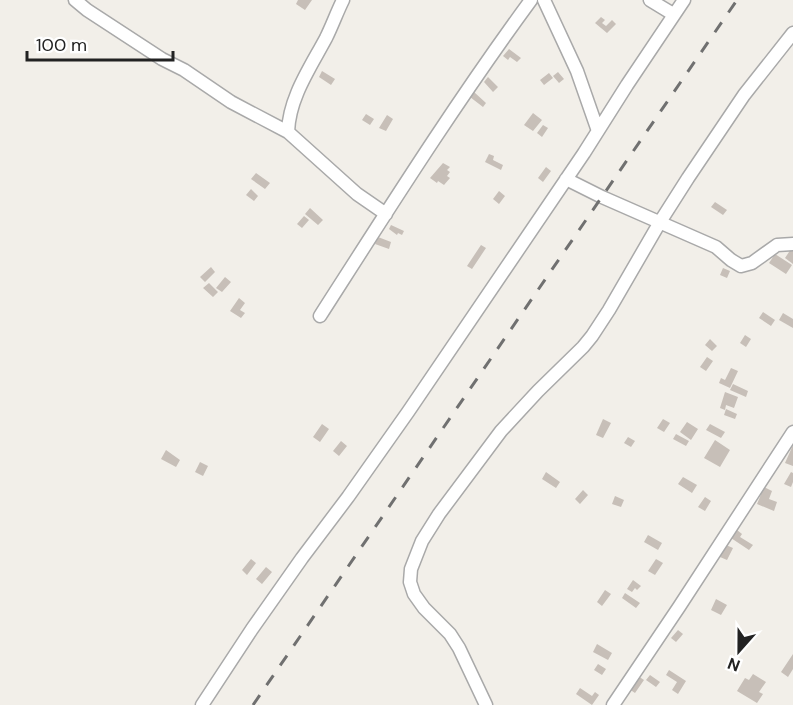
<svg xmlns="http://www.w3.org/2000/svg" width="793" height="705" font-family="'DM Sans',sans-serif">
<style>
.building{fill:#c7bfb8}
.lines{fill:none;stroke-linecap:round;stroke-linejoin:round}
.minor-casing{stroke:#a9a9a9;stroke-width:15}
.minor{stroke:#fff;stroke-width:12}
.rail{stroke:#707070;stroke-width:3;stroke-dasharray:12 12;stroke-linecap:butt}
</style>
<rect width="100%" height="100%" fill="#f2efe9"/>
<path class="building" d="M298 0H312L305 10 296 4Z
M601 17 605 20 602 23 606 26 612 20 616 24 607 33 595 23Z
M509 49 521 58 517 62 510 57 508 60 503 56Z
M322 71 335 79 331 85 319 77Z
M558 72 564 79 559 83 553 76Z
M549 73 553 78 544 85 540 80Z
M488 77 498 87 493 92 484 82Z
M474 92 486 103 483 107 470 97Z
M533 113 542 120 533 131 524 125Z
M366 114 374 119 370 125 362 120Z
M387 115 393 119 386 131 379 128Z
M543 125 548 128 542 137 537 133Z
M489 154 494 156 493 160 503 165 501 170 485 162Z
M443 163 450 167 447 170 450 172 447 176 450 178 444 185 438 181 437 183 430 178Z
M546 167 551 171 543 182 538 178Z
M256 173 270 183 265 189 251 179Z
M251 189 258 196 254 201 246 195Z
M499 191 505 196 499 204 493 199Z
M715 202 727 210 723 215 711 207Z
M310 208 323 220 318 225 305 214Z
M304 216 309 220 302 228 297 224Z
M391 225 404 231 402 235 398 233 397 235 389 229Z
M378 237 391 242 389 249 375 244Z
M481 245 486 248 472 269 467 266Z
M791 249 793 251V264L785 258Z
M775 254 792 265 786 274 769 263Z
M211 267 215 272 205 282 200 277Z
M723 268 730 271 727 278 720 275Z
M225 277 231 282 222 292 216 288Z
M209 283 218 292 213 297 203 288Z
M239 298 245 303 240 310 245 313 241 318 230 311Z
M763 312 775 320 771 326 759 318Z
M783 313 793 319V328L779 320Z
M745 335 751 339 746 347 740 343Z
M710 339 717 346 712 351 705 345Z
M707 357 713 361 706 371 700 367Z
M731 368 738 371 730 388 719 383 721 378 725 380Z
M733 384 748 391 746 397 730 390Z
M725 392 738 397 734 408 726 405 725 410 720 408Z
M726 409 737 414 735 419 724 415Z
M603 419 611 423 603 438 596 435Z
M663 419 670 423 664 432 657 428Z
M687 422 698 429 691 440 680 432Z
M322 424 329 429 320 442 313 437Z
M710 424 725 432 721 438 706 430Z
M676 434 689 441 686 446 673 439Z
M628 437 635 441 631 447 624 443Z
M715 440 730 450 720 467 704 458Z
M341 441 347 446 339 456 333 451Z
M793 445V466L785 463Z
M166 450 180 460 176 467 161 459Z
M200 462 208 466 203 476 195 472Z
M546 472 560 482 556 488 542 479Z
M791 472 793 473V482L791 487 784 484Z
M683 477 697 485 692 493 678 484Z
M764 487 772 491 769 499 777 502 774 511 757 504Z
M583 490 588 495 580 504 575 499Z
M615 496 624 500 621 507 612 504Z
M705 497 711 501 705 511 698 507Z
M737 530 742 534 740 537 753 545 749 550 731 538Z
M648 535 662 543 658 550 644 542Z
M726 545 733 548 727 560 720 557Z
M251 559 256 563 247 575 242 570Z
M656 559 663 563 655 575 648 571Z
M266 567 272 572 262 584 256 579Z
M633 580 641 586 637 590 635 588 632 592 627 589Z
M605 590 611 594 602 606 597 602Z
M625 593 640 603 636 608 622 598Z
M716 599 727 605 721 615 711 610Z
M678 630 683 634 676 642 671 638Z
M597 644 612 653 608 660 593 652Z
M793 654V669L788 677 781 672Z
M598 664 606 669 602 675 594 670Z
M669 670 686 681 678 694 672 690 677 682 666 675Z
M753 674 766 682 759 692 763 694 757 703 737 691 745 678 749 680Z
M650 675 660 682 656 687 646 680Z
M638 676 644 680 635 693 629 689Z
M580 688 592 696 595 692 599 695 592 705 576 694Z"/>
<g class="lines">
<g class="minor-casing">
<path id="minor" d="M75 0 87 10 162 59 184 70 231 102 288 132 357 194 386 214
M544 0 577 71 598 131
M650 0 673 14
M288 132C289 98 310 68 326 38 332 26 337 12 343 0
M566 179 602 197 716 247 731 260 741 266 752 263 777 245 793 244
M320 316C388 210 456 102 531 0
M202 705 252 629 302 558 348 497 408 412 584 153 627 85 684 0
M486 705 459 648 450 634 424 608 414 594 410 582 411 569 422 541 439 514 501 431 538 391 583 347 592 336 609 310 660 222 688 178 744 95 793 33
M613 705 679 607 793 432"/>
</g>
<use href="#minor" class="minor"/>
<path class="rail" d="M253 705 737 0"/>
</g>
<g transform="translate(739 651) rotate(201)" stroke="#ffffff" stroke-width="4.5" paint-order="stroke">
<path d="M0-4.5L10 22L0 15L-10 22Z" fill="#222222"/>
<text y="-9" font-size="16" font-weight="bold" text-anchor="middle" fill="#222222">N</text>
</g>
<path d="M27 51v9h146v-9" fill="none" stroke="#222222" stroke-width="3"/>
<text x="36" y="51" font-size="18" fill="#222222" stroke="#ffffff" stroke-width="4.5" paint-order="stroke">100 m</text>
</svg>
